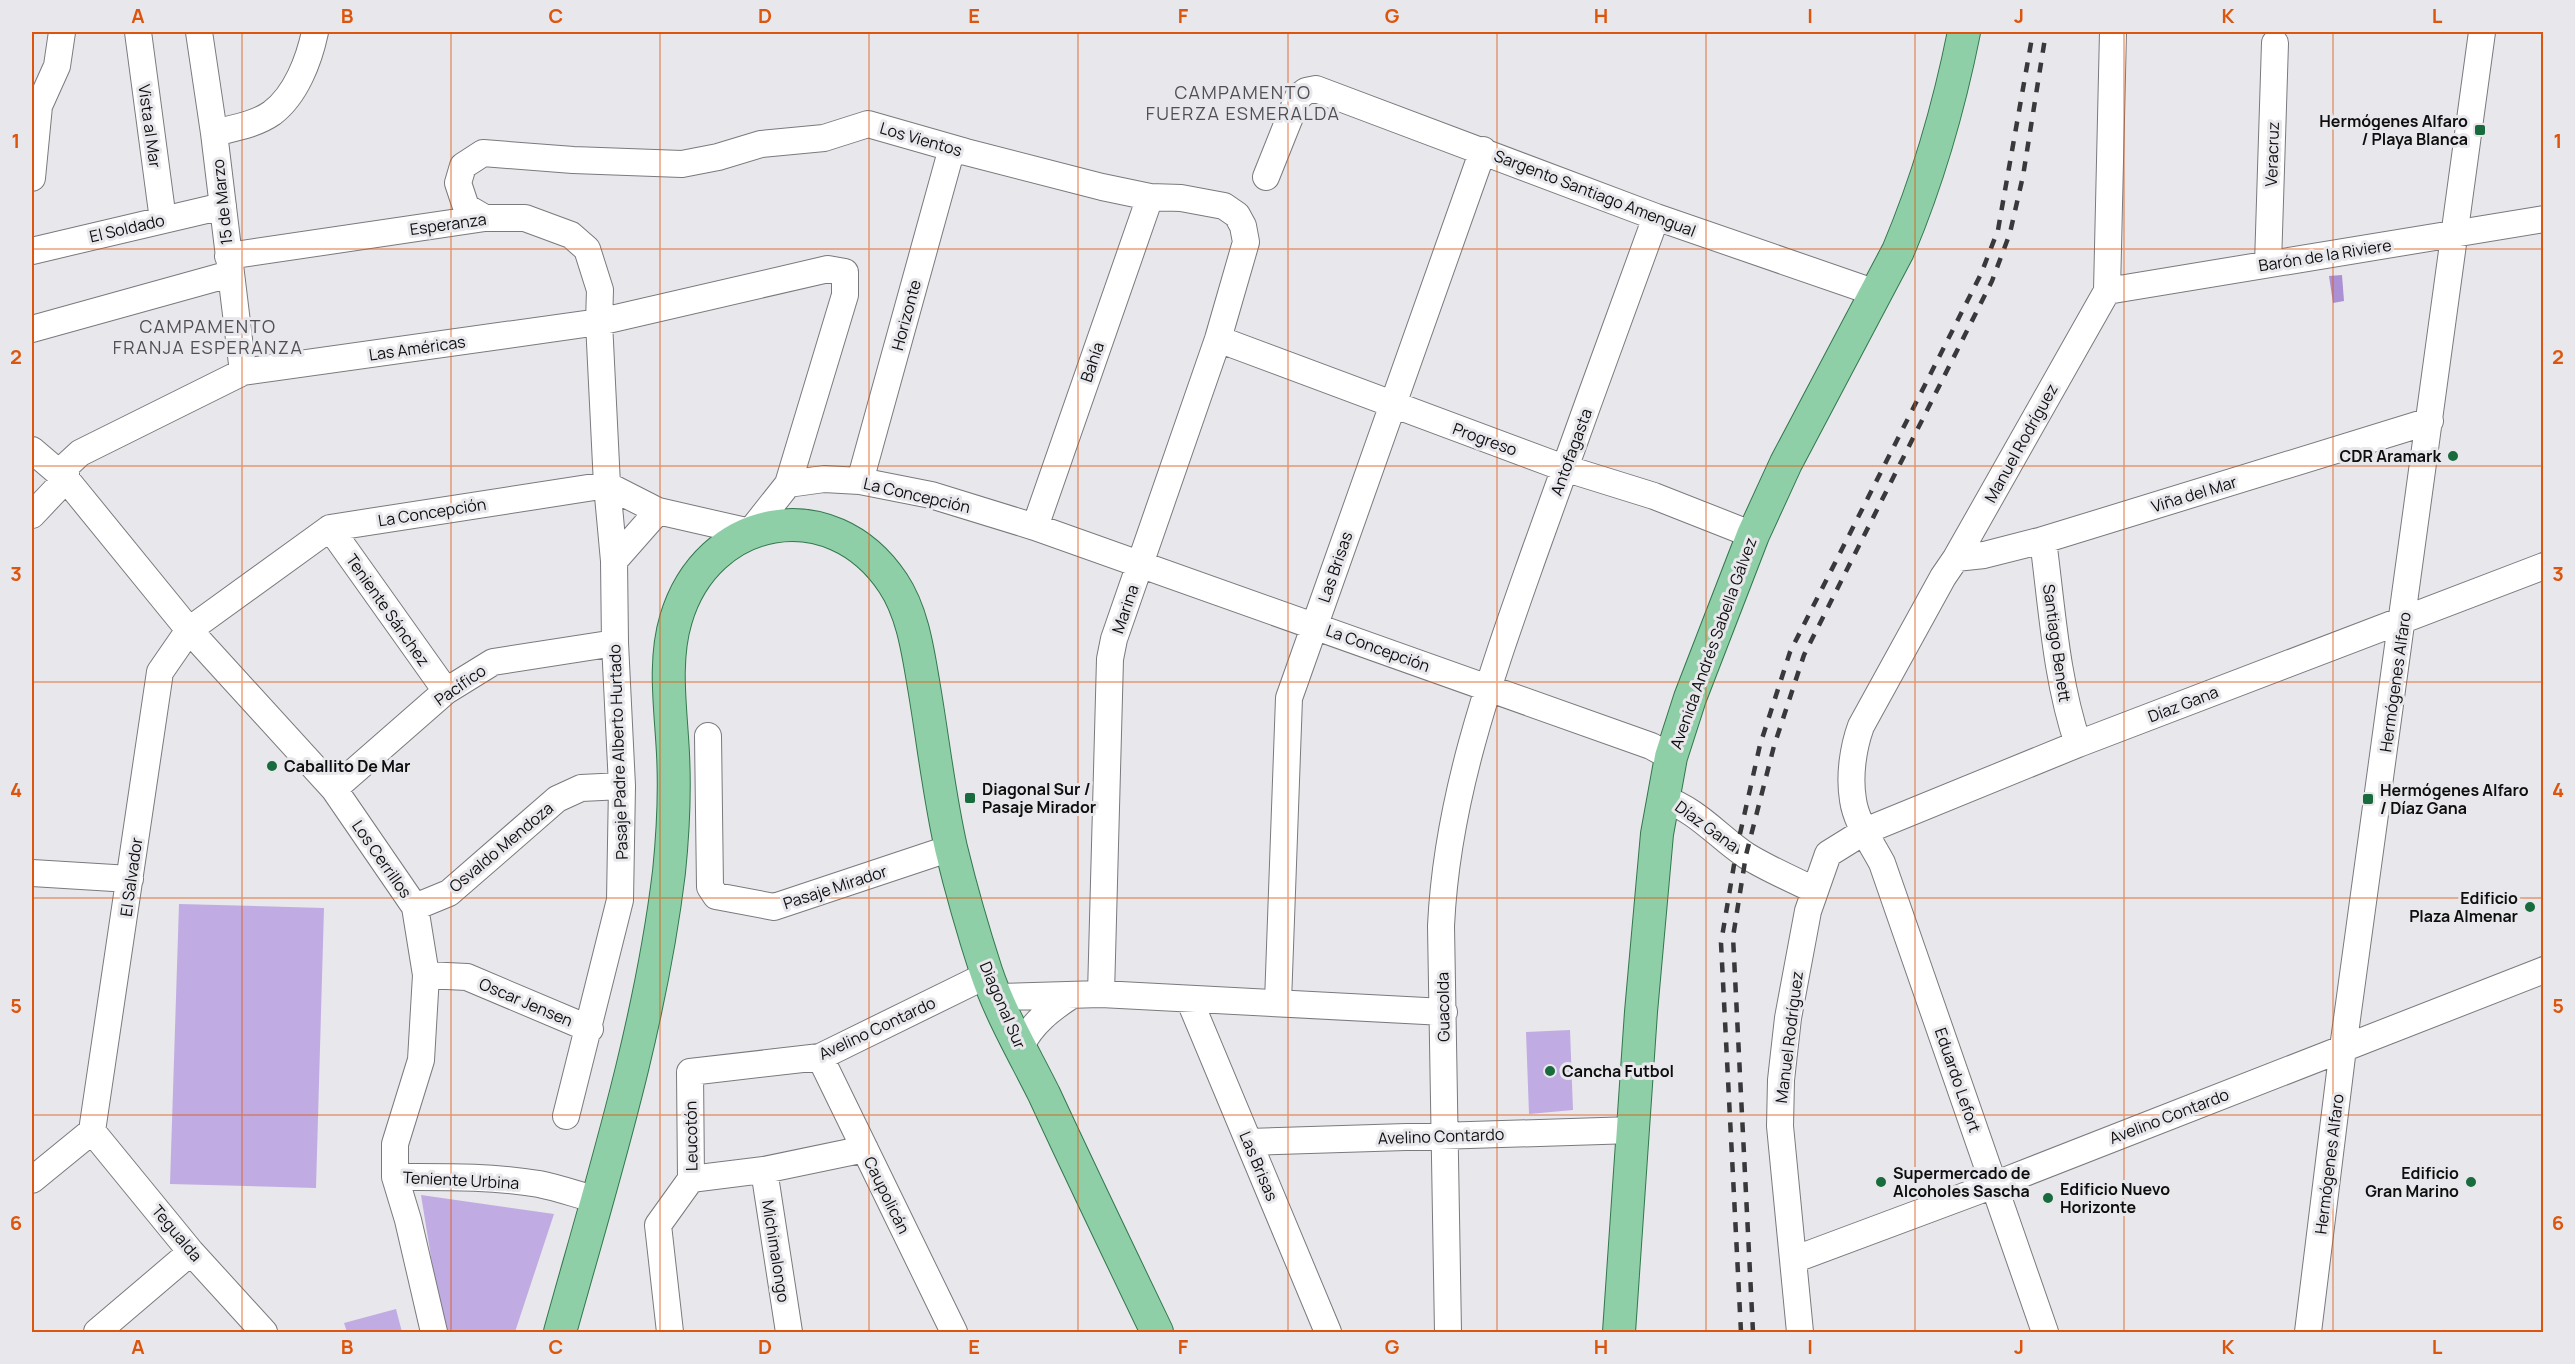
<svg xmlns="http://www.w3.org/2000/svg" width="2575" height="1364" font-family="Manrope,sans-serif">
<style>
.green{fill:#c0ace2}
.water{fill:#ab91d3}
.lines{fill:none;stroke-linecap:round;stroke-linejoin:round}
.minor-casing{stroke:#7a797d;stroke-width:28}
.major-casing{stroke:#32774d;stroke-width:34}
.minor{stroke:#fff;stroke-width:26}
.major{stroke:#8fcfa8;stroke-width:32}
.rail{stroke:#39383a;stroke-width:4.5;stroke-dasharray:10 10;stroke-linecap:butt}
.grid{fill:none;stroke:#dd550c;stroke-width:1.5;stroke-opacity:0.55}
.poi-dot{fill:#186b3c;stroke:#e8e7eb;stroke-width:2}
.labels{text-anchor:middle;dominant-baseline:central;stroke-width:6;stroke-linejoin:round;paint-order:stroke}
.poi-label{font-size:16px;font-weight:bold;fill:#0e0e0f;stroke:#e8e7eb;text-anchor:start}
.street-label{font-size:16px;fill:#0e0e0f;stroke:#e8e7eb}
.neighbourhood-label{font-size:18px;letter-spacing:1.5px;fill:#514f53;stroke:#e8e7eb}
.neatline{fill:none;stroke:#dd550c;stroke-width:2}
.grid-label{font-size:20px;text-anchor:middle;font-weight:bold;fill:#dd550c}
</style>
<rect width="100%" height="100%" fill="#e8e7eb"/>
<path class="green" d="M179 904 324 908 316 1188 170 1184Z
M1570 1030 1573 1110 1529 1114 1526 1032Z
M421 1195 554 1214 515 1332H443Z
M396 1309 402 1332H347L344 1323Z"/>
<path class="water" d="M2342 275 2344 301 2333 303 2329 276Z"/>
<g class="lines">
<g class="minor-casing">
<path id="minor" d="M138 32 163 220
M199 32 214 133 243 372
M214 133C233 128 255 125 272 113 296 95 309 60 315 32
M1266 177 1298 97 1306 91 1316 89 1656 217 1876 293
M32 178 39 106 57 66 62 32
M485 218 466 207 458 183 463 166 483 153 573 160 682 164 718 157 761 144 824 138 868 124 966 152 1102 187 1150 197 1181 198 1224 206 1237 215 1243 226 1246 242 1218 339 1114 639 1110 659 1101 994
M32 251 223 206
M228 256 485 218H525L571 235 587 249 600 290 599 322 607 485 614 561 615 643 622 786 620 900 566 1116
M2268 264 2275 43
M2107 291 2544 219
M32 329 230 274
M1218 339 1564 468 1654 496 1753 535
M32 450 66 479V466L80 453 243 372 599 322 828 269 845 272V295L788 484
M860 481 952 148
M32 515 66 479 189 630 334 789 415 907 426 975 421 1060 395 1144V1177L408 1220 434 1332
M1035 527 1150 197
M330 528 446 691
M2043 540C2052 608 2056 679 2078 744
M1956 558 1984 555 2043 540 2430 421
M614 561 658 511
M708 736 710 887 716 896 774 907 951 848
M334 789 446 691 493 662 615 643
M1662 798C1699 811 1717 836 1747 856 1768 869 1792 879 1814 890
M32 873 130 879
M415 907 449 893 557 799 581 788 622 786
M426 975 467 977 590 1029
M997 997 1101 994 1444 1012
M1189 999 1328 1332
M1278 1002 1289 698 1483 150
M1021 1046C1032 1023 1051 1009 1072 995
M820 1057 954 1332
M92 1131 160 672 189 630 330 528 607 485 658 511 750 532 788 484 824 479 860 481 931 495 1035 527 1651 746 1671 757
M92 1131 191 1252 264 1332
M1249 1142 1633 1130
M764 1170 789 1332
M395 1177C443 1177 491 1176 539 1184 559 1188 578 1195 598 1200
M691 1179 764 1170 865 1149
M32 1180 92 1131
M1793 1260 1994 1185 2544 970
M97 1332 191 1252
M670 1332 658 1225 691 1179 690 1072 820 1057 987 975
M1448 1332 1441 926C1447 796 1491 676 1534 554 1574 441 1615 330 1656 217
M1800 1332 1780 1126 1781 1080 1788 1018 1808 911 1828 854 1865 831 2078 744 2544 566
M2045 1332 1882 863C1872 844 1856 822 1853 800 1849 776 1853 748 1861 726L1943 577 1956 558 2107 291 2113 32
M2308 1332 2343 1048 2482 32"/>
</g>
<g class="major-casing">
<path id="major" d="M560 1332C602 1181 650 1029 669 872 673 833 675 794 673 754 671 710 663 662 676 619 707 514 831 490 893 583 913 613 918 652 924 687 933 740 939 795 951 848 961 889 973 931 986 971 1000 1013 1024 1054 1044 1094 1081 1174 1119 1253 1157 1332
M1619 1332 1641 1012 1657 834 1671 757 1690 698 1753 535 1786 463 1898 251C1928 180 1949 107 1964 32"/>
</g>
<use href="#minor" class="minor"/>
<use href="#major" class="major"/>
<path class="rail" d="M1741 1332 1721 943 1737 847 1760 745 1790 652 1981 274 1998 230 2033 32
M1753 1332 1733 937 1746 855 1774 746 1804 655 1992 281 2010 233 2023 176 2046 32"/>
</g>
<path class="grid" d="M242 32V1332M451 32V1332M660 32V1332M869 32V1332M1078 32V1332M1288 32V1332M1497 32V1332M1706 32V1332M1915 32V1332M2124 32V1332M2333 32V1332M32 249H2544M32 466H2544M32 682H2544M32 898H2544M32 1115H2544"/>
<g class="poi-dot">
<rect x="2474" y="124" width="12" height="12" rx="3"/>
<circle cx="2453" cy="456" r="6"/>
<circle cx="272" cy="766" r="6"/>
<rect x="964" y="792" width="12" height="12" rx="3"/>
<rect x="2362" y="793" width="12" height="12" rx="3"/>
<circle cx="2530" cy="907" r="6"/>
<circle cx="1550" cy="1071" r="6"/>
<circle cx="1881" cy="1182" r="6"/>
<circle cx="2471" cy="1182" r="6"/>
<circle cx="2048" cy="1198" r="6"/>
</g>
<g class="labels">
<g class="poi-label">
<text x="2468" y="121" text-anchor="end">Hermógenes Alfaro<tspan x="2468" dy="18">/ Playa Blanca</tspan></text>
<text x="2441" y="456" text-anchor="end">CDR Aramark</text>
<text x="284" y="766">Caballito De Mar</text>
<text x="982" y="789">Diagonal Sur /<tspan x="982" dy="18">Pasaje Mirador</tspan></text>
<text x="2380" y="790">Hermógenes Alfaro<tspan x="2380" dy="18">/ Díaz Gana</tspan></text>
<text x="2518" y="898" text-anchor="end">Edificio<tspan x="2518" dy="18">Plaza Almenar</tspan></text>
<text x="1562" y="1071">Cancha Futbol</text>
<text x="1893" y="1173">Supermercado de<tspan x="1893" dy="18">Alcoholes Sascha</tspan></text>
<text x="2459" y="1173" text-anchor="end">Edificio<tspan x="2459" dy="18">Gran Marino</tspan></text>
<text x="2060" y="1189">Edificio Nuevo<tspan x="2060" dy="18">Horizonte</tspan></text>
</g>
<g class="street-label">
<text transform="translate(150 126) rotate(82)">Vista al Mar</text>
<text transform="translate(921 139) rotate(16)">Los Vientos</text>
<text transform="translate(2272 154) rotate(-88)">Veracruz</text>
<text transform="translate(1595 193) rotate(21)">Sargento Santiago Amengual</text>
<text transform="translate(222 202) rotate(-96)">15 de Marzo</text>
<text transform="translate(448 224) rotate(-8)">Esperanza</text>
<text transform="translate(127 228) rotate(-13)">El Soldado</text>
<text transform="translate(2325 255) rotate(-9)">Barón de la Riviere</text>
<text transform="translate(906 315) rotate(-75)">Horizonte</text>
<text transform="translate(417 348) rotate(-8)">Las Américas</text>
<text transform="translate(1092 362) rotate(-71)">Bahía</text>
<text transform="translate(1485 439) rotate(20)">Progreso</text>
<text transform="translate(2021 443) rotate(-61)">Manuel Rodríguez</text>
<text transform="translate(1571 452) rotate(-70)">Antofagasta</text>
<text transform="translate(2194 494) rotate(-17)">Viña del Mar</text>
<text transform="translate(917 495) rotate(13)">La Concepción</text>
<text transform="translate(432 512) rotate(-9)">La Concepción</text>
<text transform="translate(1335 567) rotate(-71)">Las Brisas</text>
<text transform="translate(1125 609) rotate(-71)">Marina</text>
<text transform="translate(388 610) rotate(55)">Teniente Sánchez</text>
<text transform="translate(1713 643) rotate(-70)">Avenida Andrés Sabella Gálvez</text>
<text transform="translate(2057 643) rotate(82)">Santiago Benett</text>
<text transform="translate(1378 648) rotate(20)">La Concepción</text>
<text transform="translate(2395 682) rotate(-82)">Hermógenes Alfaro</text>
<text transform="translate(460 685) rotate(-35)">Pacífico</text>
<text transform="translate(2183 704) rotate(-21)">Díaz Gana</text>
<text transform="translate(618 752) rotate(-92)">Pasaje Padre Alberto Hurtado</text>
<text transform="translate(1707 826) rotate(36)">Díaz Gana</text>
<text transform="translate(501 847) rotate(-40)">Osvaldo Mendoza</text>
<text transform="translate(382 859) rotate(55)">Los Cerrillos</text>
<text transform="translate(131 877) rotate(-82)">El Salvador</text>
<text transform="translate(835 887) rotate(-18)">Pasaje Mirador</text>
<text transform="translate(526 1002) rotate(23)">Oscar Jensen</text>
<text transform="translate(1003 1005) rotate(67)">Diagonal Sur</text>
<text transform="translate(1443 1007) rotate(-91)">Guacolda</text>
<text transform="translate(877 1028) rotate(-25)">Avelino Contardo</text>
<text transform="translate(1789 1037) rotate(-83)">Manuel Rodríguez</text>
<text transform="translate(1958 1080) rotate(71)">Eduardo Lefort</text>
<text transform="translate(2169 1116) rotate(-21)">Avelino Contardo</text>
<text transform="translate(691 1136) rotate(-91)">Leucotón</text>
<text transform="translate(1441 1136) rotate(-2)">Avelino Contardo</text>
<text transform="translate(2329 1164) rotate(-83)">Hermógenes Alfaro</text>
<text transform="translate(1259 1166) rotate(67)">Las Brisas</text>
<text transform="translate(461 1180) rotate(3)">Teniente Urbina</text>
<text transform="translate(887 1195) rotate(64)">Caupolicán</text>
<text transform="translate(177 1233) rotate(50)">Tegualda</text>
<text transform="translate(776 1251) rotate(81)">Michimalongo</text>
</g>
<g class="neighbourhood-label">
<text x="1243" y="92">CAMPAMENTO<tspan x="1243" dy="21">FUERZA ESMERALDA</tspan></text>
<text x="208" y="326">CAMPAMENTO<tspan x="208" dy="21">FRANJA ESPERANZA</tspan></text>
</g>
</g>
<rect width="2575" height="1364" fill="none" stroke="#e8e7eb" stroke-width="66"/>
<rect x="33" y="33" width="2509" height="1298" class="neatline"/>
<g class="grid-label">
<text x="138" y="23">A</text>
<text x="347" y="23">B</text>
<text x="556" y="23">C</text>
<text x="765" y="23">D</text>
<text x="974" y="23">E</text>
<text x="1183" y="23">F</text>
<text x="1392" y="23">G</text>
<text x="1601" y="23">H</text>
<text x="1810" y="23">I</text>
<text x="2019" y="23">J</text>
<text x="2228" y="23">K</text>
<text x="2437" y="23">L</text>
<text x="16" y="148">1</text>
<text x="2558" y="148">1</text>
<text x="16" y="364">2</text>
<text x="2558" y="364">2</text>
<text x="16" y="581">3</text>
<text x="2558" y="581">3</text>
<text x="16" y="797">4</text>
<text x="2558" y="797">4</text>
<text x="16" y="1013">5</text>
<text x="2558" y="1013">5</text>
<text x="16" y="1230">6</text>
<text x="2558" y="1230">6</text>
<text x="138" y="1354">A</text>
<text x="347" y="1354">B</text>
<text x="556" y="1354">C</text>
<text x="765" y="1354">D</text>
<text x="974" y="1354">E</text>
<text x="1183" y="1354">F</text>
<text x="1392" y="1354">G</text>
<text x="1601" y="1354">H</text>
<text x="1810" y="1354">I</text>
<text x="2019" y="1354">J</text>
<text x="2228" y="1354">K</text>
<text x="2437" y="1354">L</text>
</g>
</svg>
